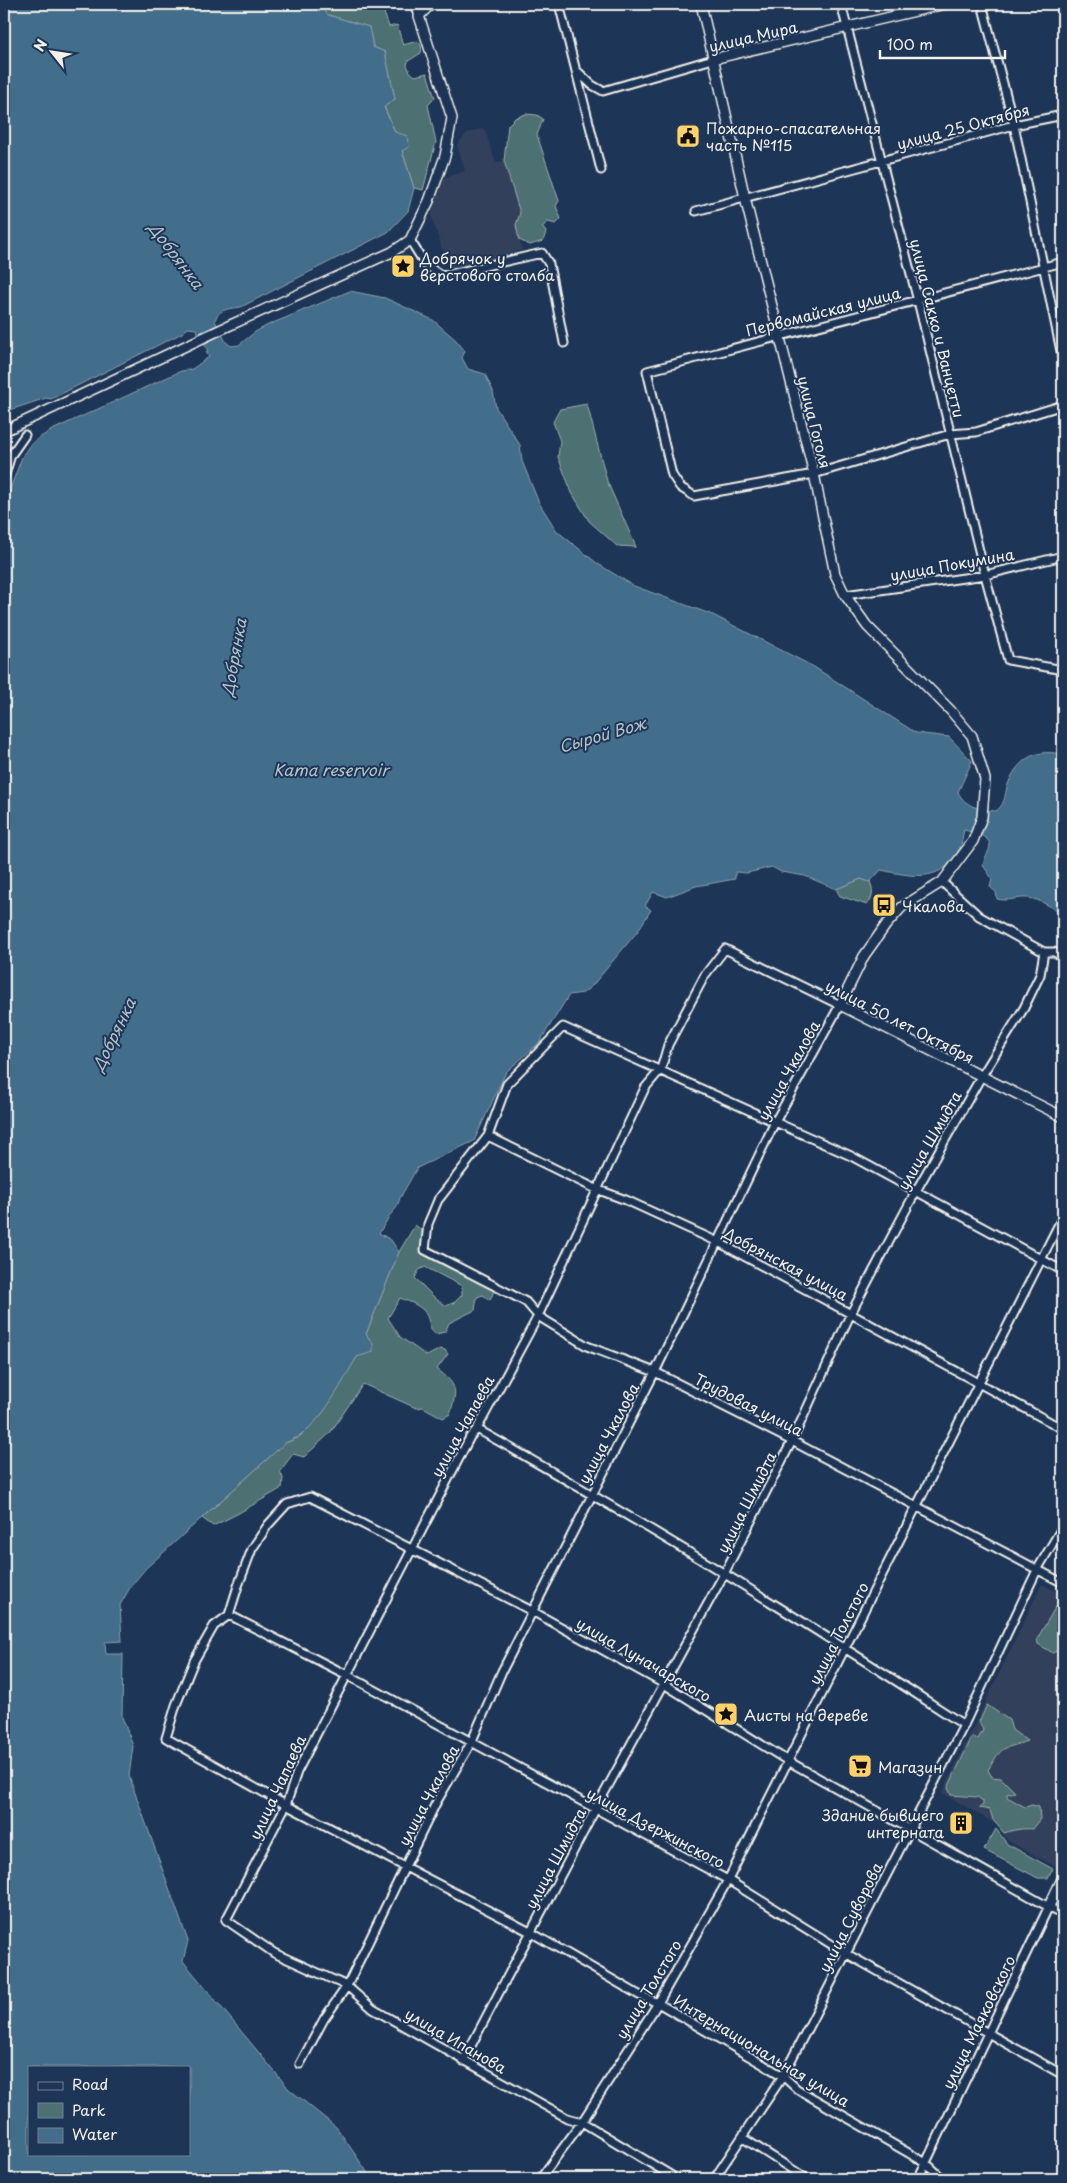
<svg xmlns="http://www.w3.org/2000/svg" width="1067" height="2183" font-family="'Playpen Sans',sans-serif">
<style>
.built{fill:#30415c}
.green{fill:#4d7072;stroke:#a0b0ad;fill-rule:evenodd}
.water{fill:#436d8b;stroke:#8aa2b0;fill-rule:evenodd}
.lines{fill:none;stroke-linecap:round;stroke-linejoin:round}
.street-casing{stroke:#f4f1e8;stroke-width:11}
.secondary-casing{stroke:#f4f1e8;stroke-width:12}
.street{stroke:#1d3557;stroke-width:7}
.secondary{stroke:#1d3557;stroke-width:9}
.labels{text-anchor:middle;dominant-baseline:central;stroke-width:4;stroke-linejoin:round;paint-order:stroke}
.street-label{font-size:15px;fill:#f4f1e8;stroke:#1d3557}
.poi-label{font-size:15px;fill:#f4f1e8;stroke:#1d3557;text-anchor:start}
.water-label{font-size:16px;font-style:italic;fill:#b6c3c7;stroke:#1d3557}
</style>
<rect width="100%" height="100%" fill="#1d3557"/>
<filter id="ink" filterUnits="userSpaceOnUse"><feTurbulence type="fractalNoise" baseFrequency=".02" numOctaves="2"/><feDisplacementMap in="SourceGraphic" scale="10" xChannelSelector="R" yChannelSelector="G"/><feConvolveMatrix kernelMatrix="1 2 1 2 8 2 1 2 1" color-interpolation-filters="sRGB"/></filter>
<g filter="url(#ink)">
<path class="built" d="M484 128 496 163 504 161 520 213 516 225 522 250 450 272 431 216 441 179 465 171 457 145 467 133Z
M1042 1584 1063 1595V1852L1056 1867 1008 1841 997 1825 942 1793Z"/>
<path class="green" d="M300 4H381L389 27 397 25 403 45 418 41C422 45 422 48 421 53L408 61 407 65 410 72 415 76 427 73 435 98 428 105 436 142 423 190 414 188 402 150 409 147 395 132 384 106 395 99 385 52 373 47 369 27 328 15 321 8 297 6Z
M526 114 537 115 543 119 537 135 559 201 556 206 561 219 556 224 548 222 542 227 546 232 543 241 530 245 519 240 516 225 520 213 504 161 508 125 515 118Z
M587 404 607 481 636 547 617 546 589 521 572 493 558 457 560 441 553 422 560 409Z
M861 879 870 882C874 890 873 898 867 905L840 896 836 889Z
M415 1225 423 1231V1252L472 1277 494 1291 490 1300 483 1295 477 1297 475 1310 449 1323 445 1332 435 1334C429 1327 430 1324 427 1316 423 1306 410 1302 400 1298L388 1318 400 1337 427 1356 440 1349 445 1350 448 1354 437 1369C457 1385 458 1389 450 1414L443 1418 423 1407 416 1408 363 1384 330 1433 304 1457 293 1454 280 1471 283 1478 282 1488 237 1514 213 1526 202 1518 285 1443 298 1438 322 1414 357 1357 373 1344 366 1334 399 1252ZM425 1267 462 1286V1295L455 1302 446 1306 436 1299 415 1278 419 1270Z
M1059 1601H1063V1641L1058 1650 1053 1653 1038 1644 1037 1639Z
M987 1705 1009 1720 1012 1730 1027 1741C1001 1751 1004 1743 988 1770L992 1777 1001 1778 1015 1792 1007 1794V1797L1025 1807 1032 1805 1039 1807 1040 1819 1032 1829C1023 1828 1013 1830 1004 1833L993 1820 990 1810 979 1808 983 1805V1801L977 1797 951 1795 948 1788 972 1737 978 1739 983 1730 979 1722Z
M996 1829 1007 1844 1053 1869 1048 1878H1038L984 1850Z"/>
<path class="water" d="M4 4H288L321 8 328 15 369 27 373 47 385 52 395 99 384 107 395 132 407 136 409 147 402 151 414 188 408 211 388 232 241 307C230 309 218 308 215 321L226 342 231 346 239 345 255 332 268 325 350 291 385 298 433 320 456 340 465 351 462 358 468 369 485 374 493 391 496 408 520 445 522 461 539 503 557 531 598 564 634 586 713 615 814 667 916 733 949 737 972 761 958 792C965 807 981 810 996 811 1004 806 1005 796 1007 787 1016 761 1034 748 1061 754L1063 752V916C1055 909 1040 899 1028 898 1017 897 1008 902 997 899L996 892 990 887 992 879 983 865C984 859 987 855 989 850 994 836 974 833 964 830 962 837 962 846 958 852 940 884 910 876 881 870L870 882 861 879 836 889 805 876 781 872 772 867 747 873 735 872V879L696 886 667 897 653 892 645 906 651 910 637 932 592 986 583 993 569 995 539 1043 506 1072 474 1141 417 1168 400 1198 397 1207 391 1214 379 1233 391 1240 399 1252 366 1334 373 1344V1352L357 1357C338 1388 321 1429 285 1443L145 1569 131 1586 120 1605 122 1641 105 1642 106 1654H123L122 1717 133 1746 129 1776 188 1941 183 1961 289 2089 337 2128 372 2179H4V514L7 507 4 505 22 457 34 441 52 430 181 371 192 369 209 357 206 352 208 351 196 329 188 328 182 333 51 399 46 398 4 412ZM29 2067H189V2154H29Z"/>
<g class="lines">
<g class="street-casing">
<path id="street" d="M415 4 419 16
M559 4 601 170
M841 4 918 301 985 575 1008 660 1063 670
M982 4 1014 125 1063 361
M576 70 592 85 603 91 713 59
M696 211 1014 125 1063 115
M410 240 425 264 442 276 542 253 549 264 564 343
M1063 262 647 371 672 475 680 487 694 496 814 474 950 434 976 432 1063 405
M4 478 11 455 25 435
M845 595 985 575 1063 556
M942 882 979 916 1044 952H1054L1063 957
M488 1136 596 1189 626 1200 718 1242 1063 1429
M1063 1271 851 1156 563 1027 507 1084 488 1136 438 1200 428 1224 425 1250 526 1302 538 1316 587 1346 655 1372 792 1441 1063 1583
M477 1429C643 1522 805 1621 964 1725
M229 1615 347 1675 728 1880 847 1954 1063 2075
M463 2061 595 1810 724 1574 792 1441 851 1313 916 1191 981 1077 1024 1008 1040 975 1044 952
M300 2064 324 2019 347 1986 436 1803 471 1743 502 1671 655 1372 775 1122 840 1005 725 949 705 975 668 1045 661 1069 645 1088 538 1316 477 1429 470 1437 297 1772 286 1805 226 1920 274 1953 347 1986 373 2009 567 2118 582 2122 677 2179
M743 2138 807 2179
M540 2179 582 2122 658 2003 728 1880 1063 1216
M714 2179 783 2076 964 1725 1037 1570 1063 1526
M918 2179 1049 1906
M943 2179 926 2163 797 2089 783 2076 658 2003 639 1995 532 1933 286 1805 166 1738 176 1705 194 1661 214 1626 229 1615 238 1586 252 1549 268 1525 287 1504 310 1497 532 1611 664 1684 788 1761 1063 1915"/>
</g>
<g class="secondary-casing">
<path id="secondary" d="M701 4 745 198 814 474 835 574 845 595 867 626 951 711 972 736 985 779 982 817 973 841 942 882 902 907 886 925 864 956 840 1005 1063 1117
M713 59 945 4
M4 431 226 327 392 252 410 240 429 201 445 156 452 118 419 16 431 4
M1049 1906 1063 1877"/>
</g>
<use href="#street" class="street"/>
<use href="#secondary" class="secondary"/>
</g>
</g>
<defs>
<g id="civic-square" transform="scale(1.25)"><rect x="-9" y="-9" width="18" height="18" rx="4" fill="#ffd166" stroke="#1d3557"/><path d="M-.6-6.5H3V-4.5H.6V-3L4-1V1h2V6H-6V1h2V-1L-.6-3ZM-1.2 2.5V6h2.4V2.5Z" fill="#111"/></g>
<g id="sight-square" transform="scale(1.25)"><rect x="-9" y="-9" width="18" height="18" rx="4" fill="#ffd166" stroke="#1d3557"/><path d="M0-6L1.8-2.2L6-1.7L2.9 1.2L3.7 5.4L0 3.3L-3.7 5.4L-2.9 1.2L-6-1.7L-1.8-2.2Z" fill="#111"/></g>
<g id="bus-square" transform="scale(1.25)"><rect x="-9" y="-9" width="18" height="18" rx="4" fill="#ffd166" stroke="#1d3557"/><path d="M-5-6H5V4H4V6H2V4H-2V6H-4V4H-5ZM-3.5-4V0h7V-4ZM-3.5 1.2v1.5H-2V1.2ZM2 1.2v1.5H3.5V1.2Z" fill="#111"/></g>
<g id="supermarket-square" transform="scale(1.25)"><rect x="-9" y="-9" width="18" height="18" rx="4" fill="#ffd166" stroke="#1d3557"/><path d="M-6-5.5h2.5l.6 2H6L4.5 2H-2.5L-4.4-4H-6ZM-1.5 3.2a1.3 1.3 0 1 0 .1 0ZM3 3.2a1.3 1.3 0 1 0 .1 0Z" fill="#111"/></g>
<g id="building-square" transform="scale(1.25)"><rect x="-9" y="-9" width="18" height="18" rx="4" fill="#ffd166" stroke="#1d3557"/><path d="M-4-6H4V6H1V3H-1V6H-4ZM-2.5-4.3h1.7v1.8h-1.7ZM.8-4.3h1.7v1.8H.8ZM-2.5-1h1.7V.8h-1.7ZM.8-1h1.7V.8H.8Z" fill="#111"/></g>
</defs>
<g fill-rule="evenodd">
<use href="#civic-square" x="688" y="136"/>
<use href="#sight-square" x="403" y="266"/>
<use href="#bus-square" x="884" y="905"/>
<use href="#sight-square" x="726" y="1714"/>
<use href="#supermarket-square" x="860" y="1766"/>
<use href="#building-square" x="961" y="1823"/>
</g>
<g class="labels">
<g class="street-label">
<text transform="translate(753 36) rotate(-13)">улица Мира</text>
<text transform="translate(963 126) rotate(-15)">улица 25 Октября</text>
<text transform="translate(823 311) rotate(-14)">Первомайская улица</text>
<text transform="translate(938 328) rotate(76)">улица Сакко и Ванцетти</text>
<text transform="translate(815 422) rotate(76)">улица Гоголя</text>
<text transform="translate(952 564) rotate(-10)">улица Покумина</text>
<text transform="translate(900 1021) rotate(27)">улица 50 лет Октября</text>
<text transform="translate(788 1070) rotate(-61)">улица Чкалова</text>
<text transform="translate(929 1140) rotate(-60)">улица Шмидта</text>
<text transform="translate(786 1263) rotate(28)">Добрянская улица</text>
<text transform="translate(749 1404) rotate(27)">Трудовая улица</text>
<text transform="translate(462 1426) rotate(-61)">улица Чапаева</text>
<text transform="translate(608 1433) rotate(-62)">улица Чкалова</text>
<text transform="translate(746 1502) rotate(-63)">улица Шмидта</text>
<text transform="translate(838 1633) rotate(-63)">улица Толстого</text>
<text transform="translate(644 1659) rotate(30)">улица Луначарского</text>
<text transform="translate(277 1787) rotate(-65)">улица Чапаева</text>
<text transform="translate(428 1795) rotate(-62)">улица Чкалова</text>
<text transform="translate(656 1827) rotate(28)">улица Дзержинского</text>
<text transform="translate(555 1858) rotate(-62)">улица Шмидта</text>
<text transform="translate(850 1917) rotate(-63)">улица Суворова</text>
<text transform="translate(648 1989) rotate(-59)">улица Толстого</text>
<text transform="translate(978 2022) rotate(-64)">улица Маяковского</text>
<text transform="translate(456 2040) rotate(30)">улица Ипанова</text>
<text transform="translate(762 2050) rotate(31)">Интернациональная улица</text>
</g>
<g class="poi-label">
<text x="706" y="127">Пожарно-спасательная<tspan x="706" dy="17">часть №115</tspan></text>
<text x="420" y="257">Добрячок у<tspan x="420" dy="17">верстового столба</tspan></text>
<text x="902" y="905">Чкалова</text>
<text x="744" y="1714">Аисты на дереве</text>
<text x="878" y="1766">Магазин</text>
<text x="944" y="1814" text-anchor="end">Здание бывшего<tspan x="944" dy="17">интерната</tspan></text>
</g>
<g class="water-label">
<text transform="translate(177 255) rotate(53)">Добрянка</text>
<text transform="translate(233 657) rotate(-80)">Добрянка</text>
<text transform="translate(602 734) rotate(-16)">Сырой Вож</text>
<text x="331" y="769">Kama reservoir</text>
<text transform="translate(113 1034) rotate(-64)">Добрянка</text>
</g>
</g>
<rect width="1067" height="2183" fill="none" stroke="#1d3557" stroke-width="20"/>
<rect x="10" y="10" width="1047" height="2163" fill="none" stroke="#f4f1e8" stroke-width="2" filter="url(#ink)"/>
<rect x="28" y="2066" width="162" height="90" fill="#1d3557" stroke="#738091"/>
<rect x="38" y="2082" width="25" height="8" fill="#1d3557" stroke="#738091"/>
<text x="72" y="2090" font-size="15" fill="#f4f1e8">Road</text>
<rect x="38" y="2103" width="25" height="15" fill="#4d7072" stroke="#738091"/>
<text x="72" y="2116" font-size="15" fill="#f4f1e8">Park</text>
<rect x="38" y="2128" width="25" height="15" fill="#436d8b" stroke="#738091"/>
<text x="72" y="2140" font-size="15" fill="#f4f1e8">Water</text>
<g transform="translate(52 52) rotate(300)" stroke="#1d3557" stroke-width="4" paint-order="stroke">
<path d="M0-4L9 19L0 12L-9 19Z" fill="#f4f1e8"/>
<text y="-8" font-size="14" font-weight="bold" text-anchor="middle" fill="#f4f1e8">N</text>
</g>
<path d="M880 50v8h125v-8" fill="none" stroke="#f4f1e8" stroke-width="2.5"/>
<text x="887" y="50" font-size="15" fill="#f4f1e8" stroke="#1d3557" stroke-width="4" paint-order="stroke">100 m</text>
</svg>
